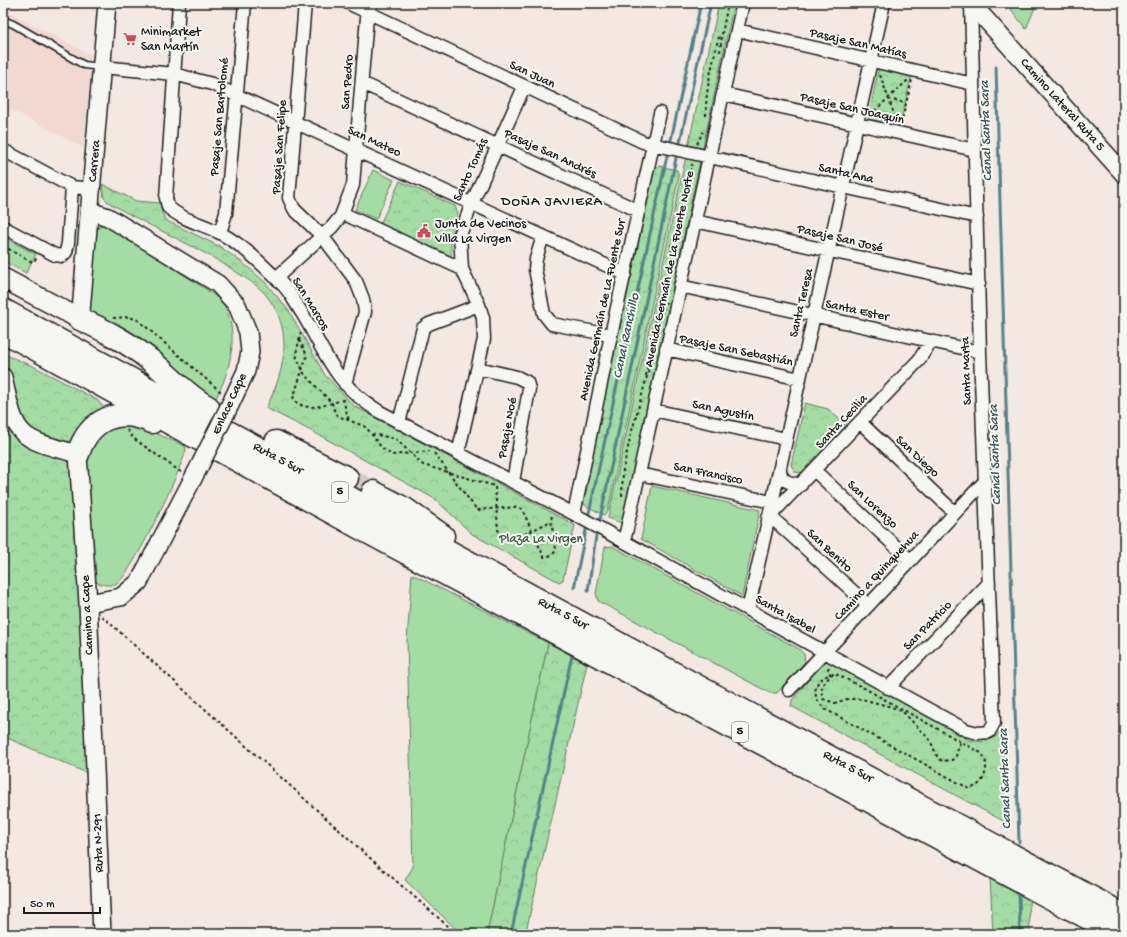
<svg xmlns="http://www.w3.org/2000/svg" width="1127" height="937" font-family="'Gochi Hand',sans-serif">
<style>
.built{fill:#f1d8d1}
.green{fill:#a3dda3;stroke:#607c60}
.forest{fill:url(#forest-crowns);stroke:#607c60}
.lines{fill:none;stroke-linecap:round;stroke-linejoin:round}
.stream{stroke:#53828b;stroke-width:3}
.highway-tunnel{stroke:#d4c9c5;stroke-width:22;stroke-dasharray:22 11;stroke-linecap:butt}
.lane-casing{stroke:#1c1c1c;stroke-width:9}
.street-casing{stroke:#1c1c1c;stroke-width:15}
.secondary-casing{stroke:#1c1c1c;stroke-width:20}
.primary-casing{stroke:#1c1c1c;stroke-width:22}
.highway-casing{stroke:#1c1c1c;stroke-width:25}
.path{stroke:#1c1c1c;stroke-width:2;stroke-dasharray:3 3;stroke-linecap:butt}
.lane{stroke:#f6f6f2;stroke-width:6}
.street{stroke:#f6f6f2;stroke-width:12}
.secondary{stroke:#f6f6f2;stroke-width:17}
.primary{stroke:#f6f6f2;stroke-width:19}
.highway{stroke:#f6f6f2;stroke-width:22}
.secondary-bridge-casing{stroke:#1c1c1c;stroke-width:20;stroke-linecap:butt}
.secondary-bridge{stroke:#f6f6f2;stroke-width:17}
.labels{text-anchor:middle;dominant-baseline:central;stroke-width:4;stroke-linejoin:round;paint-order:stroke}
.shield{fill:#f6f6f2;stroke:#5d5d5c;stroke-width:1}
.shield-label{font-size:12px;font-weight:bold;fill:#1c1c1c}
.poi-label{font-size:13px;fill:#1c1c1c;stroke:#f6f6f2;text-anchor:start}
.street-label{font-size:13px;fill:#1c1c1c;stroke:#f6f6f2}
.park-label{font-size:13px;fill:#445644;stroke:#f6f6f2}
.water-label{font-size:14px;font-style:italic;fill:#3c585d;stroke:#f6f6f2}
.neighbourhood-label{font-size:14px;letter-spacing:1px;fill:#1c1c1c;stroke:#f6f6f2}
</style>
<defs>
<pattern id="forest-crowns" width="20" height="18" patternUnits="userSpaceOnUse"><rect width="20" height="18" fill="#a3dda3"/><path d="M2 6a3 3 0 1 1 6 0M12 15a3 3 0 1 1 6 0" fill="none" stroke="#8cbd8c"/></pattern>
</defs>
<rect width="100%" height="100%" fill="#f4e8e3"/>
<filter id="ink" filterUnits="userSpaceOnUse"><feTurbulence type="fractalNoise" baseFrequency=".025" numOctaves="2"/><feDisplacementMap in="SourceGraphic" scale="8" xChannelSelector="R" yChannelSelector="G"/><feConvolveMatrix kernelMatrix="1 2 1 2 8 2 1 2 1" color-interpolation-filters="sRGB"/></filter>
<g filter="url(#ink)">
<path class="built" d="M3 9 93 56 84 148 3 105Z"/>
<path class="green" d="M1006 3H1037L1026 29Z
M373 170 394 180 376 219 355 210Z
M105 223 210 292C215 296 222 301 225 307 240 336 229 375 214 402L92 313 88 308 94 235 100 226Z
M3 237 36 254 26 273 3 261Z
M120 423 137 425 185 446 186 450C180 472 133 573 117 583 110 587 101 585 94 581L84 455 92 437Z
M652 486 760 510 742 596 641 539Z
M612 546 799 649 804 654 805 662 777 693H770L598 601 596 593 605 547Z
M412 574 548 643 487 934H461L405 880 413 867 407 641Z"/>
<path class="forest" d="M719 3H734L622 523 608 518Z
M881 68 912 74 899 129 868 121 878 71Z
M659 166 677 170 679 176 608 510 604 515 585 505 582 500 655 168Z
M400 181 455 206 458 213 451 238V257L380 224Z
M102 184 136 201 160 203 162 213 167 221 219 246 243 263 265 282 289 311 325 375 354 406 575 525 563 580 559 582 472 534 435 499 317 434 266 408C284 373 294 333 269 299 263 290 253 283 244 277 201 247 152 229 108 202L104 198Z
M3 354 33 366 97 400 107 411 72 447 33 435 19 419 9 372 3 360Z
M3 385 13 430 75 462 89 774 3 736Z
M805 403 828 409 847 426 807 469 800 473 795 472 791 465Z
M548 643 587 664 527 927 534 934H487Z
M826 659 969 740C986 743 992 742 1003 729L1005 822 791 706 792 700Z
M990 878 1029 898 1030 934H993Z"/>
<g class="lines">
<path class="stream" d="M1022 4V3
M996 67 1019 842
M671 140 701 3
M680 142 711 3
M589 513 667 156
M600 519 676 158
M574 588 586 530
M588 591 596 536
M1019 892 1020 934
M511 934 572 655"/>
<path class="highway-tunnel" d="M347 478 373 492"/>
<g class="lane-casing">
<path id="lane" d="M3 20 13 24 84 65 101 67"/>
</g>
<g class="street-casing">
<path id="street" d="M179 3 166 198 168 207C182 220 203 224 220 233 243 245 263 265 281 283 290 291 295 303 302 313 327 355 335 385 380 412L574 514 966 730 978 733 989 732 994 723 980 352 971 3
M305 3 289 198 294 209 323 237 356 281 363 299 365 312 345 384
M348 3 643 142 977 217
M737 30 973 84
M102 67 174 74 212 84 625 274
M362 83 639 211
M723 94 975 150
M3 150 72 187 92 189
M342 213 462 269
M695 221 979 284
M3 227 55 255 62 256 66 252 68 243 72 187
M220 233 226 213 245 3
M543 236 536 259 535 269 544 314 552 324 611 335
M276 278 332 227 341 216 353 185 367 17 371 3
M680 286 980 352
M666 349 800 379
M478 368 517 377 527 382 529 389 513 482
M653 410 786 439
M860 422 955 513
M399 423 423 328 429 324 479 305
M458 454 484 339 483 318 479 305 462 269 460 235 472 203 524 87
M780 469C780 482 791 483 801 485
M815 471 910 560
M639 474 772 502
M574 514 611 335 660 113
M771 517 868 605
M768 518 919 360 931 341
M624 542 743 3
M748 610 884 3
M888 688 989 583
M789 690 985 481"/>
</g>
<g class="secondary-casing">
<path id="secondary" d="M971 3 1124 174
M90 211 108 217 218 284 237 305 248 332 250 352 246 371 230 405
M78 318 81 311 107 3
M3 377C16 438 17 438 78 454L88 603 102 934
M88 603 121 597 139 582 200 465"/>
</g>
<g class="primary-casing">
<path id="primary" d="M3 278 78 318"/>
</g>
<g class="highway-casing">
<path id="highway" d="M3 310 712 694 1124 915
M78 318C104 330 128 342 150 360 170 376 186 395 208 407
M3 331 362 529 1118 934
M276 442 347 478
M78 454C89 419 119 406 152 422
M373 492 405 509 443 536"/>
</g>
<path class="path" d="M720 52 722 34 728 3
M880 75 897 122
M888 99 906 103
M870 115 908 80
M706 116C705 90 713 64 718 39L722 34
M901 124 912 80
M697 144 703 132
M3 246 30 261 33 262 37 258
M673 265 671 245 678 227 692 164
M113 318 129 317 138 320 221 392
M301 332 296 354 297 358 305 375 332 403 335 413 338 416 366 427 382 448 392 455 430 451
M299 340 307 355 293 399C306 414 326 404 343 400
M646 376 659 297 671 279
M343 399 349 421
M127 430 133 438 182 473
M372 434 396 439 423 465 495 486
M434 453 477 510 517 507 522 509 544 557 553 555 556 549 551 521 552 515
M495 487 498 530 503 535 521 536 551 521
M622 496 623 470 630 438 653 355 656 326 666 302
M102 616 379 866 457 934
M829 667 828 669 831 676C822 683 820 688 823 699L835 703 847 699H862L892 707 903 712 930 740 937 756 942 761 952 760 956 756 960 742
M836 674 864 688 981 753C992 764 984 789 968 788L825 709C822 706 818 702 817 699 811 684 823 674 836 674Z"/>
<use href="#lane" class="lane"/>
<use href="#street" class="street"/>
<use href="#secondary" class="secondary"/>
<use href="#primary" class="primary"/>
<use href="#highway" class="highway"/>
<g class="secondary-bridge-casing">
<path id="secondary-bridge" d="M200 465 230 405"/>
</g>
<use href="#secondary-bridge" class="secondary-bridge"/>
</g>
</g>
<defs>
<g id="supermarket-bare" transform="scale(1.08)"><path d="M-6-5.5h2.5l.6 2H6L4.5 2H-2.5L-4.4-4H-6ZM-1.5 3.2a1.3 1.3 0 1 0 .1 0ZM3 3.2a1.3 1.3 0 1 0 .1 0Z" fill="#d1495b" stroke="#f6f6f2" stroke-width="2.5" paint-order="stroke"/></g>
<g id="civic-bare" transform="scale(1.08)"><path d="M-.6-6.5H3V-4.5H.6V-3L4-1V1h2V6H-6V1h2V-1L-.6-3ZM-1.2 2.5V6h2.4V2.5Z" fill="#d1495b" stroke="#f6f6f2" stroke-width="2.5" paint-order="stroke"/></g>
</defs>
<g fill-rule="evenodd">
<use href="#supermarket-bare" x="130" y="39"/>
<use href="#civic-bare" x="424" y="231"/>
</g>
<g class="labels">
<g class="shield">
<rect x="332" y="482" width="16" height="20" rx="3"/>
<rect x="732" y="722" width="16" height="20" rx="3"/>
</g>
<g class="shield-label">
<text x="340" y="492">5</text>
<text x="740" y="732">5</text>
</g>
<g class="poi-label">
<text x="141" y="32">Minimarket<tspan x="141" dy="15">San Martín</tspan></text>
<text x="435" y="224">Junta de Vecinos<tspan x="435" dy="15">Villa La Virgen</tspan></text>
</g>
<g class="street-label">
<text transform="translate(858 44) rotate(13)">Pasaje San Matías</text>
<text transform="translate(532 75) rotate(25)">San Juan</text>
<text transform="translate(348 82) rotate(-86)">San Pedro</text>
<text transform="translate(1062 105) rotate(48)">Camino Lateral Ruta 5</text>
<text transform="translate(852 109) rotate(13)">Pasaje San Joaquín</text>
<text transform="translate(220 117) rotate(-85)">Pasaje San Bartolomé</text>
<text transform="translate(374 142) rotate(25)">San Mateo</text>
<text transform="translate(280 147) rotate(-86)">Pasaje San Felipe</text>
<text transform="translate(550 154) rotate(25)">Pasaje San Andrés</text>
<text transform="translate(95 161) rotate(-85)">Carrera</text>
<text transform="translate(471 170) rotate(-66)">Santo Tomás</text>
<text transform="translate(846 174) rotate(13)">Santa Ana</text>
<text transform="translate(840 239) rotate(13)">Pasaje San José</text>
<text transform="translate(670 269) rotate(-78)">Avenida Germaín de La Fuente Norte</text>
<text transform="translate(802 303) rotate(-77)">Santa Teresa</text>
<text transform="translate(310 304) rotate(58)">San Marcos</text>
<text transform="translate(603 310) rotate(-78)">Avenida Germaín de La Fuente Sur</text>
<text transform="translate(857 311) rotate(12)">Santa Ester</text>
<text transform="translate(736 351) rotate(12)">Pasaje San Sebastián</text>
<text transform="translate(967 371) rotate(-92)">Santa Marta</text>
<text transform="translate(230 404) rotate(-65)">Enlace Cape</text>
<text transform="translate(723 411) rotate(12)">San Agustín</text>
<text transform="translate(842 422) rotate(-47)">Santa Cecilia</text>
<text transform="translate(508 428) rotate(-80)">Pasaje Noé</text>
<text transform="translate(917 457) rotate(43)">San Diego</text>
<text transform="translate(278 459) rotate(28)">Ruta 5 Sur</text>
<text transform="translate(708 474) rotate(12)">San Francisco</text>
<text transform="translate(872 505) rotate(43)">San Lorenzo</text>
<text transform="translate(829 551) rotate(43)">San Benito</text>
<text transform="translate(877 576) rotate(-47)">Camino a Quinquehua</text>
<text transform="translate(563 614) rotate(28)">Ruta 5 Sur</text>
<text transform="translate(88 615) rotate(-93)">Camino a Cape</text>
<text transform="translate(785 615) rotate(29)">Santa Isabel</text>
<text transform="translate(928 626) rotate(-46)">San Patricio</text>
<text transform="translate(848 767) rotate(28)">Ruta 5 Sur</text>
<text transform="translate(99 843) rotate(-92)">Ruta N-291</text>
</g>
<g class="park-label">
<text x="541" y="539">Plaza La Virgen</text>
</g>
<g class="water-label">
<text transform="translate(987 131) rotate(-92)">Canal Santa Sara</text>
<text transform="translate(627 336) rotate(-78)">Canal Ranchillo</text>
<text transform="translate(996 455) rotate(-92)">Canal Santa Sara</text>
<text transform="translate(1006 779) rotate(-92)">Canal Santa Sara</text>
</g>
<g class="neighbourhood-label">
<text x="552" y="202">DOÑA JAVIERA</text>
</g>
</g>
<rect width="1127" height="937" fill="none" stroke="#f6f6f2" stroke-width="16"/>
<rect x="8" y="8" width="1111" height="921" fill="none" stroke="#1c1c1c" stroke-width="1.5" filter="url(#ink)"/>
<path d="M24 907v6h76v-6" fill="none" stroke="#1c1c1c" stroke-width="2"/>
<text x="30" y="907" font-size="12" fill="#1c1c1c" stroke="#f6f6f2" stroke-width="3" paint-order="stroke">50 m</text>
</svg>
